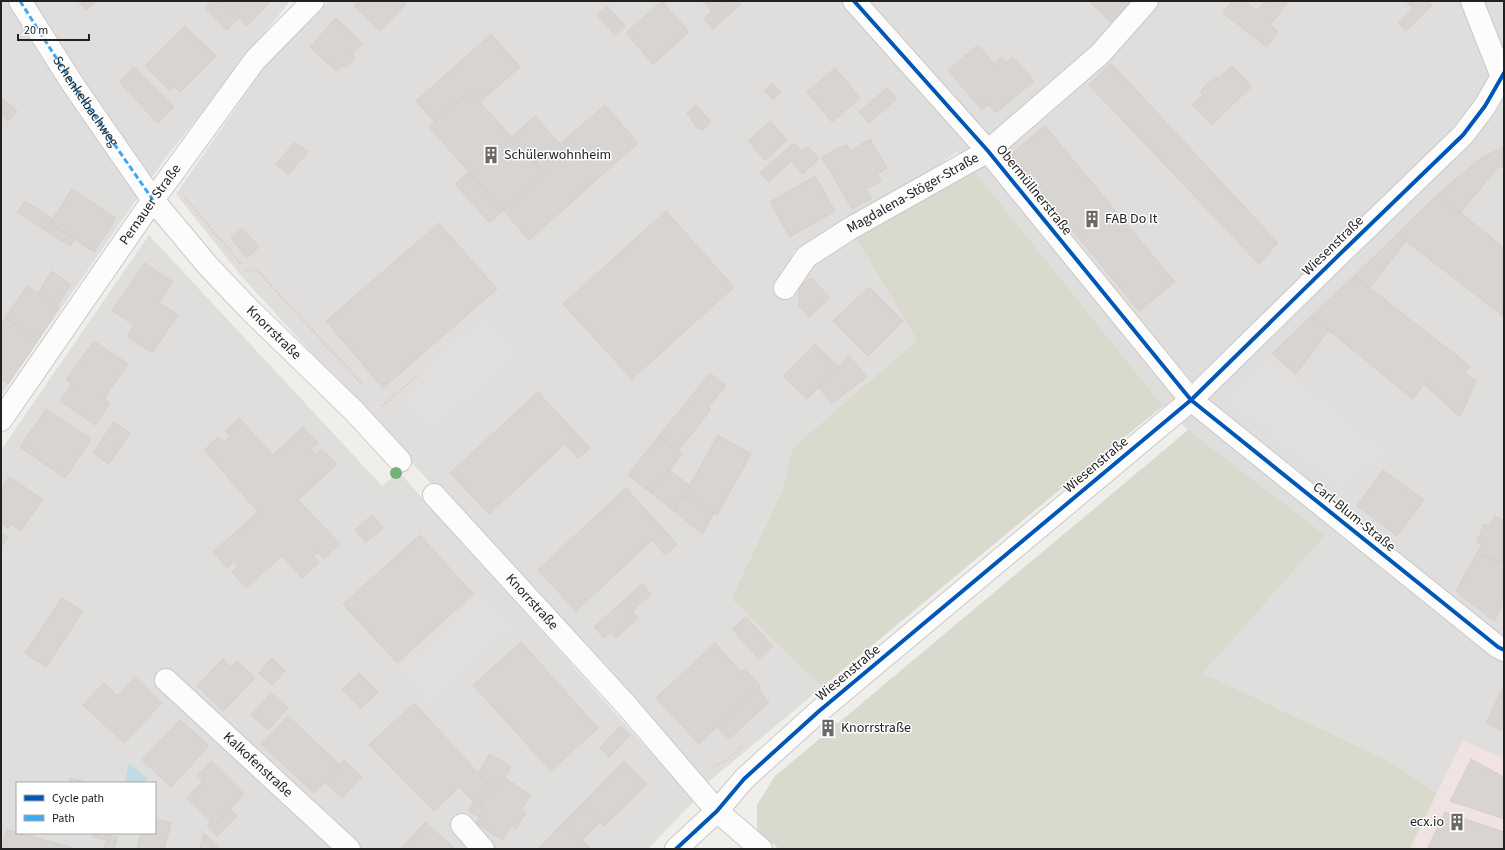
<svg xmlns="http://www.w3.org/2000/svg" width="1505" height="850" font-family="'Source Sans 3',sans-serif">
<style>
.residential{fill:#dfdedc;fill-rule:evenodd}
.commercial{fill:#f1e3e1}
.construction{fill:#d9d9cd}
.parking{fill:#e0dfde}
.water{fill:#bfdbe3}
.building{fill:#d7d4d2;stroke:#d3d0cc}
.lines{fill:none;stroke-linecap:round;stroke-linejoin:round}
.minor-casing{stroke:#c9c8c7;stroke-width:24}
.path{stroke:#dccecd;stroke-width:2.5;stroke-dasharray:2 2;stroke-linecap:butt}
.minor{stroke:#fdfcfc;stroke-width:22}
.quiet{stroke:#3fa9f5;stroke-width:3;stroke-dasharray:6 3;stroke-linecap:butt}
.cycleway-casing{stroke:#fff;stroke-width:6}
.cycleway{stroke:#0057b8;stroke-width:4}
.tree{fill:#73b476}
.labels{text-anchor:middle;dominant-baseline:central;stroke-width:3;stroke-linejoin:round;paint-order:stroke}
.street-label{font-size:14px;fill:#222;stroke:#fff}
.poi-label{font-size:14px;fill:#222;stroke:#fff;text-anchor:start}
</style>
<rect width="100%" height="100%" fill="#f0eeeb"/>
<path class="residential" d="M1 1H290L164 160 1 395Z
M329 1H1504V759L1463 741 1437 793 1385 759 1203 673 1188 430 1163 406 957 152 887 202 794 251 781 282 855 237 917 340 792 448 783 489 731 599 822 687 706 784 242 277 176 194 265 66Z
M149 235 382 486 399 472 694 801 648 849H1V450ZM17 783H155V833H17Z"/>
<path class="commercial" d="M1463 741 1504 759V849H1410Z"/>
<path class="construction" d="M972 169 1163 406 1046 501 822 687 731 599 783 489 792 448 917 340 855 237Z
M1188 430 1325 535 1203 673 1385 759 1437 793 1410 849H779L757 831V805L775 776Z"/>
<path class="parking" d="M486 310 524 354 432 435 394 391Z
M1272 354 1390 452 1380 465 1363 469 1341 496 1322 480 1324 475 1313 466 1305 468 1267 438V432L1255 423 1251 426 1228 408 1226 394 1258 364Z
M483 588 518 627 428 708 393 670Z"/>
<path class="water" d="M129 763 147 778 145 783H125Z"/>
<path class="building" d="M77 1H96L86 10Z
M212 1H222L239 18 227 30 205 8Z
M222 1H271L247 26Z
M359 1H403L406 4 380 31 354 6Z
M662 1 689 32 653 64 626 33Z
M703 1H723L712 11Z
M723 1H738L741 4 713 29 703 19Z
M1089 1H1132L1112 23Z
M1232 1H1244L1257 11 1265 1H1284L1287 3 1270 25 1278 32 1267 47 1223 13Z
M1405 1H1428L1432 5 1406 31 1398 23 1413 9Z
M607 6 625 26 615 35 597 15Z
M336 18 362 43 352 54 355 57 346 68 342 65 336 71 310 47Z
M185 26 216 56 180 92 174 86 170 91 145 66Z
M491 34 520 67 480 102 470 91 435 122 416 101Z
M978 45 994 64 1002 57 1006 63 1013 57 1034 81 996 113 989 104 982 110 948 70Z
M1111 63 1278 243 1259 264 1089 85Z
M1232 66 1252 86 1212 125 1192 105 1203 95 1200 91 1216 76 1218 79Z
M134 67 174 107 158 123 119 82Z
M835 68 860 98 832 122 807 92Z
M772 83 781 92 773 100 764 91Z
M887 88 897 99 869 123 859 112Z
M470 91 545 174 503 210 429 127Z
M3 99 17 111 8 121 1 115V100Z
M605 105 638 143 529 240 503 210 545 174 512 137 535 116 560 144Z
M696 105 711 122 702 130 696 127 687 113Z
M770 121 787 140 765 160 748 141Z
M1045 126 1175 282 1139 311 1010 155Z
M870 139 887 168 877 174 881 181 866 189 872 198 852 209 822 157 846 144 850 151Z
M295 142 308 152 288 175 276 164Z
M794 143 802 151 808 147 819 159 803 174 791 161 769 182 760 173Z
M1504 147V168L1499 166 1460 213 1438 194 1481 158Z
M469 172 503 210 490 223 455 184Z
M815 176 835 211 790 237 770 202Z
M72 189 116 218 94 252 50 223Z
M1438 194 1504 248 1503 316 1397 234Z
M25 201 52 219 50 223 75 239 70 246 17 212Z
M666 211 734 287 632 379 563 304Z
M439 223 497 289 383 388 326 321Z
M242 228 259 247 247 258 231 238Z
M1397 234 1406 241 1370 288 1354 276Z
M145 263 173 282 159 302 178 315 152 353 127 336 134 325 112 311Z
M52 271 71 285 57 306 38 293Z
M1354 276 1470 366 1465 373 1476 381 1460 417 1424 384 1413 399 1311 316Z
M811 278 830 298 809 317 799 307V287Z
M27 286 59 307 38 340 5 318Z
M869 287 903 321 868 356 833 321Z
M1311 316 1329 330 1296 374 1272 354Z
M5 318 38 340 8 384 1 379V325Z
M94 341 128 364 104 398 110 403 95 425 60 401 72 384 66 380Z
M815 344 839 367 807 399 783 376Z
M849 356 867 377 832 403 818 387Z
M710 373 726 386 708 407 711 409 678 451 659 436Z
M538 392 590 448 578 458 565 444 489 514 450 473Z
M46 409 91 439 65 478 20 447Z
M239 418 273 455 303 427 319 443 311 449 316 454 322 449 337 464 298 500 340 544 324 559 318 552 313 556 319 563 302 578 282 556 246 588 232 572 238 567 234 562 227 568 213 552 258 512 204 450 218 437 224 443 230 437 225 431Z
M114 422 130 433 109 464 93 453Z
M718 435 751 454 717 515 684 496Z
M659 436 682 454 651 493 628 475Z
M669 470 690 486 674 511 651 493Z
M1383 470 1424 500 1397 536 1357 506Z
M9 477 43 499 21 531 11 524 8 528 1 524V489Z
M626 488 677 544 665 555 652 540 576 611 538 570Z
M684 496 714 513 702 534 674 511Z
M372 515 383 528 366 542 355 530Z
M1495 516 1504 520V564L1477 553 1482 544 1477 542 1484 524 1490 526Z
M1 533 8 537 1 547Z
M420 535 473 594 397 663 343 604Z
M1477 553 1504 564V601L1494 621 1456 591Z
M642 584 651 594 632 611 638 618 616 638 610 632 604 638 594 627Z
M62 598 83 611 46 667 25 653Z
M746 617 773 646 759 659 732 629Z
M521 642 598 728 551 771 473 685Z
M715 643 741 672 745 669 761 686 699 744 656 698Z
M272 658 285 671 272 685 259 673Z
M223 659 231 667 237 661 255 678 223 711 197 686Z
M359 673 378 692 361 708 342 690Z
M135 677 162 703 124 743 83 705 104 683 117 696Z
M1504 685V731L1486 723Z
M758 689 769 702 729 739 717 727Z
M271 693 288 708 268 730 251 715Z
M414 703 490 786 474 802 459 787 434 811 369 745Z
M288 716 340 765 314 793 261 744Z
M180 720 209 746 171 787 142 760Z
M833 720 837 724 823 736 820 732Z
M620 726 630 735 609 757 600 748Z
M490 754 511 767 496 791 492 788 480 806 485 810 479 817 469 811 474 802 490 786 478 773Z
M1471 759 1504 777V819L1450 801Z
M344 760 362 777 342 798 324 781Z
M211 761 244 794 215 825 187 798 203 781 197 775Z
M624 761 647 784 604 826 582 804Z
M70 778 86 782V783H69Z
M505 778 531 795 521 810 526 813 516 829 511 826 502 840 476 823 485 810 480 806 492 788 496 791Z
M582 804 600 822 582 840 564 822Z
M230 809 237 816 217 836 207 825 211 821 215 825Z
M1445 812 1504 832V849H1427Z
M155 819 171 823 164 849H137L141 833H155Z
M425 822 455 849H401Z
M564 822 591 849H538Z
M7 830 56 843 55 849H2Z
M94 833H108L106 840 93 837Z
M204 833 220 849H200Z
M108 835 118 837 114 849H104Z
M56 843 77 849H55Z"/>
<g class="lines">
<g class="minor-casing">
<g id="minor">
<path id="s1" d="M20 1 74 86 153 200 209 267 250 310 354 411 400 461"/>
<path d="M854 1 988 151 1191 400 1498 647 1504 650"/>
<path d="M1472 1 1502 77"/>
<path id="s2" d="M785 288 806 257 851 228 988 151 1100 54 1147 1"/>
<path id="s3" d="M1 420 153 200 255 60 313 1"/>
<path id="s4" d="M434 495 627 706 717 811 761 849"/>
<path id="s5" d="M166 680 349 849"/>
<path d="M462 825 483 849"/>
<path d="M676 849 717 811 744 779 818 712 1191 400 1342 252 1463 135 1485 106 1504 73"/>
</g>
</g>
<path class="path" d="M185 198 241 264
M245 270 247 271 257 270 363 385
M382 406 419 374
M711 768 725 761 743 746"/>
<use href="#minor" class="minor"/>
<path class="quiet" id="s6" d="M20 1 74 86 153 200"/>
<g class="cycleway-casing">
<path id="cycleway" d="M854 1 988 151 1191 400 1498 647 1504 650
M676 849 717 811 744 779 818 712 1191 400 1342 252 1463 135 1485 106 1504 73"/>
</g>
<use href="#cycleway" class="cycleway"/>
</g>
<circle class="tree" cx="396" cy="473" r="6"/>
<defs>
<g id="building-bare" transform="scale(1.38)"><path d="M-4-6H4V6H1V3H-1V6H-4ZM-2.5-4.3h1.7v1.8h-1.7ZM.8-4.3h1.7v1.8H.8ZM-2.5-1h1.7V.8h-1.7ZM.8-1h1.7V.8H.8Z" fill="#6a6968" stroke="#fff" stroke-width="2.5" paint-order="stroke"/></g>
</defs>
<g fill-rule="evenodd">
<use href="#building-bare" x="491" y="155"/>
<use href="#building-bare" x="1092" y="219"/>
<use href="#building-bare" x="828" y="728"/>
<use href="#building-bare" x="1457" y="822"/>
</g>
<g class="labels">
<g class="street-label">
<text stroke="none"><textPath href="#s6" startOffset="120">Schenkelbachweg</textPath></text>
<text transform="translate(1034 190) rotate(51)">Obermüllnerstraße</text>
<text stroke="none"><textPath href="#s2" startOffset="162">Magdalena-Stöger-Straße</textPath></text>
<text stroke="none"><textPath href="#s3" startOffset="262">Pernauer Straße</textPath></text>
<text transform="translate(1333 246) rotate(-44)">Wiesenstraße</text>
<text stroke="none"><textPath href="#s1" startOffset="419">Knorrstraße</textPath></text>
<text transform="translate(1096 465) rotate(-40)">Wiesenstraße</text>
<text transform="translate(1354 517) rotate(39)">Carl-Blum-Straße</text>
<text stroke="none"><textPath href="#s4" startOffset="145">Knorrstraße</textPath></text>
<text transform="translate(848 673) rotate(-40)">Wiesenstraße</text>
<text stroke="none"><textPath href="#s5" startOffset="125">Kalkofenstraße</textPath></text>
</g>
<g class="poi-label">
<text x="504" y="155">Schülerwohnheim</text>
<text x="1105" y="219">FAB Do It</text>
<text x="841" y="728">Knorrstraße</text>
<text x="1444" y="822" text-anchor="end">ecx.io</text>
</g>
</g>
<rect width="1505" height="850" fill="none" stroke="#222222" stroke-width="4"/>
<rect x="16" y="782" width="140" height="52" fill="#ffffff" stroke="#a7a7a7"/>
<rect x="24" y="795" width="20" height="6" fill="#0057b8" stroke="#a7a7a7"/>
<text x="52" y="802" font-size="12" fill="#222222">Cycle path</text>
<rect x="24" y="815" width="20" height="6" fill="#3fa9f5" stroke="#a7a7a7"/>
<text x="52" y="822" font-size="12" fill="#222222">Path</text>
<path d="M18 34v6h71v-6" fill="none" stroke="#222222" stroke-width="2"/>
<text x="24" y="34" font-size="12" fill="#222222" stroke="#ffffff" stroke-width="3" paint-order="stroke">20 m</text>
</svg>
